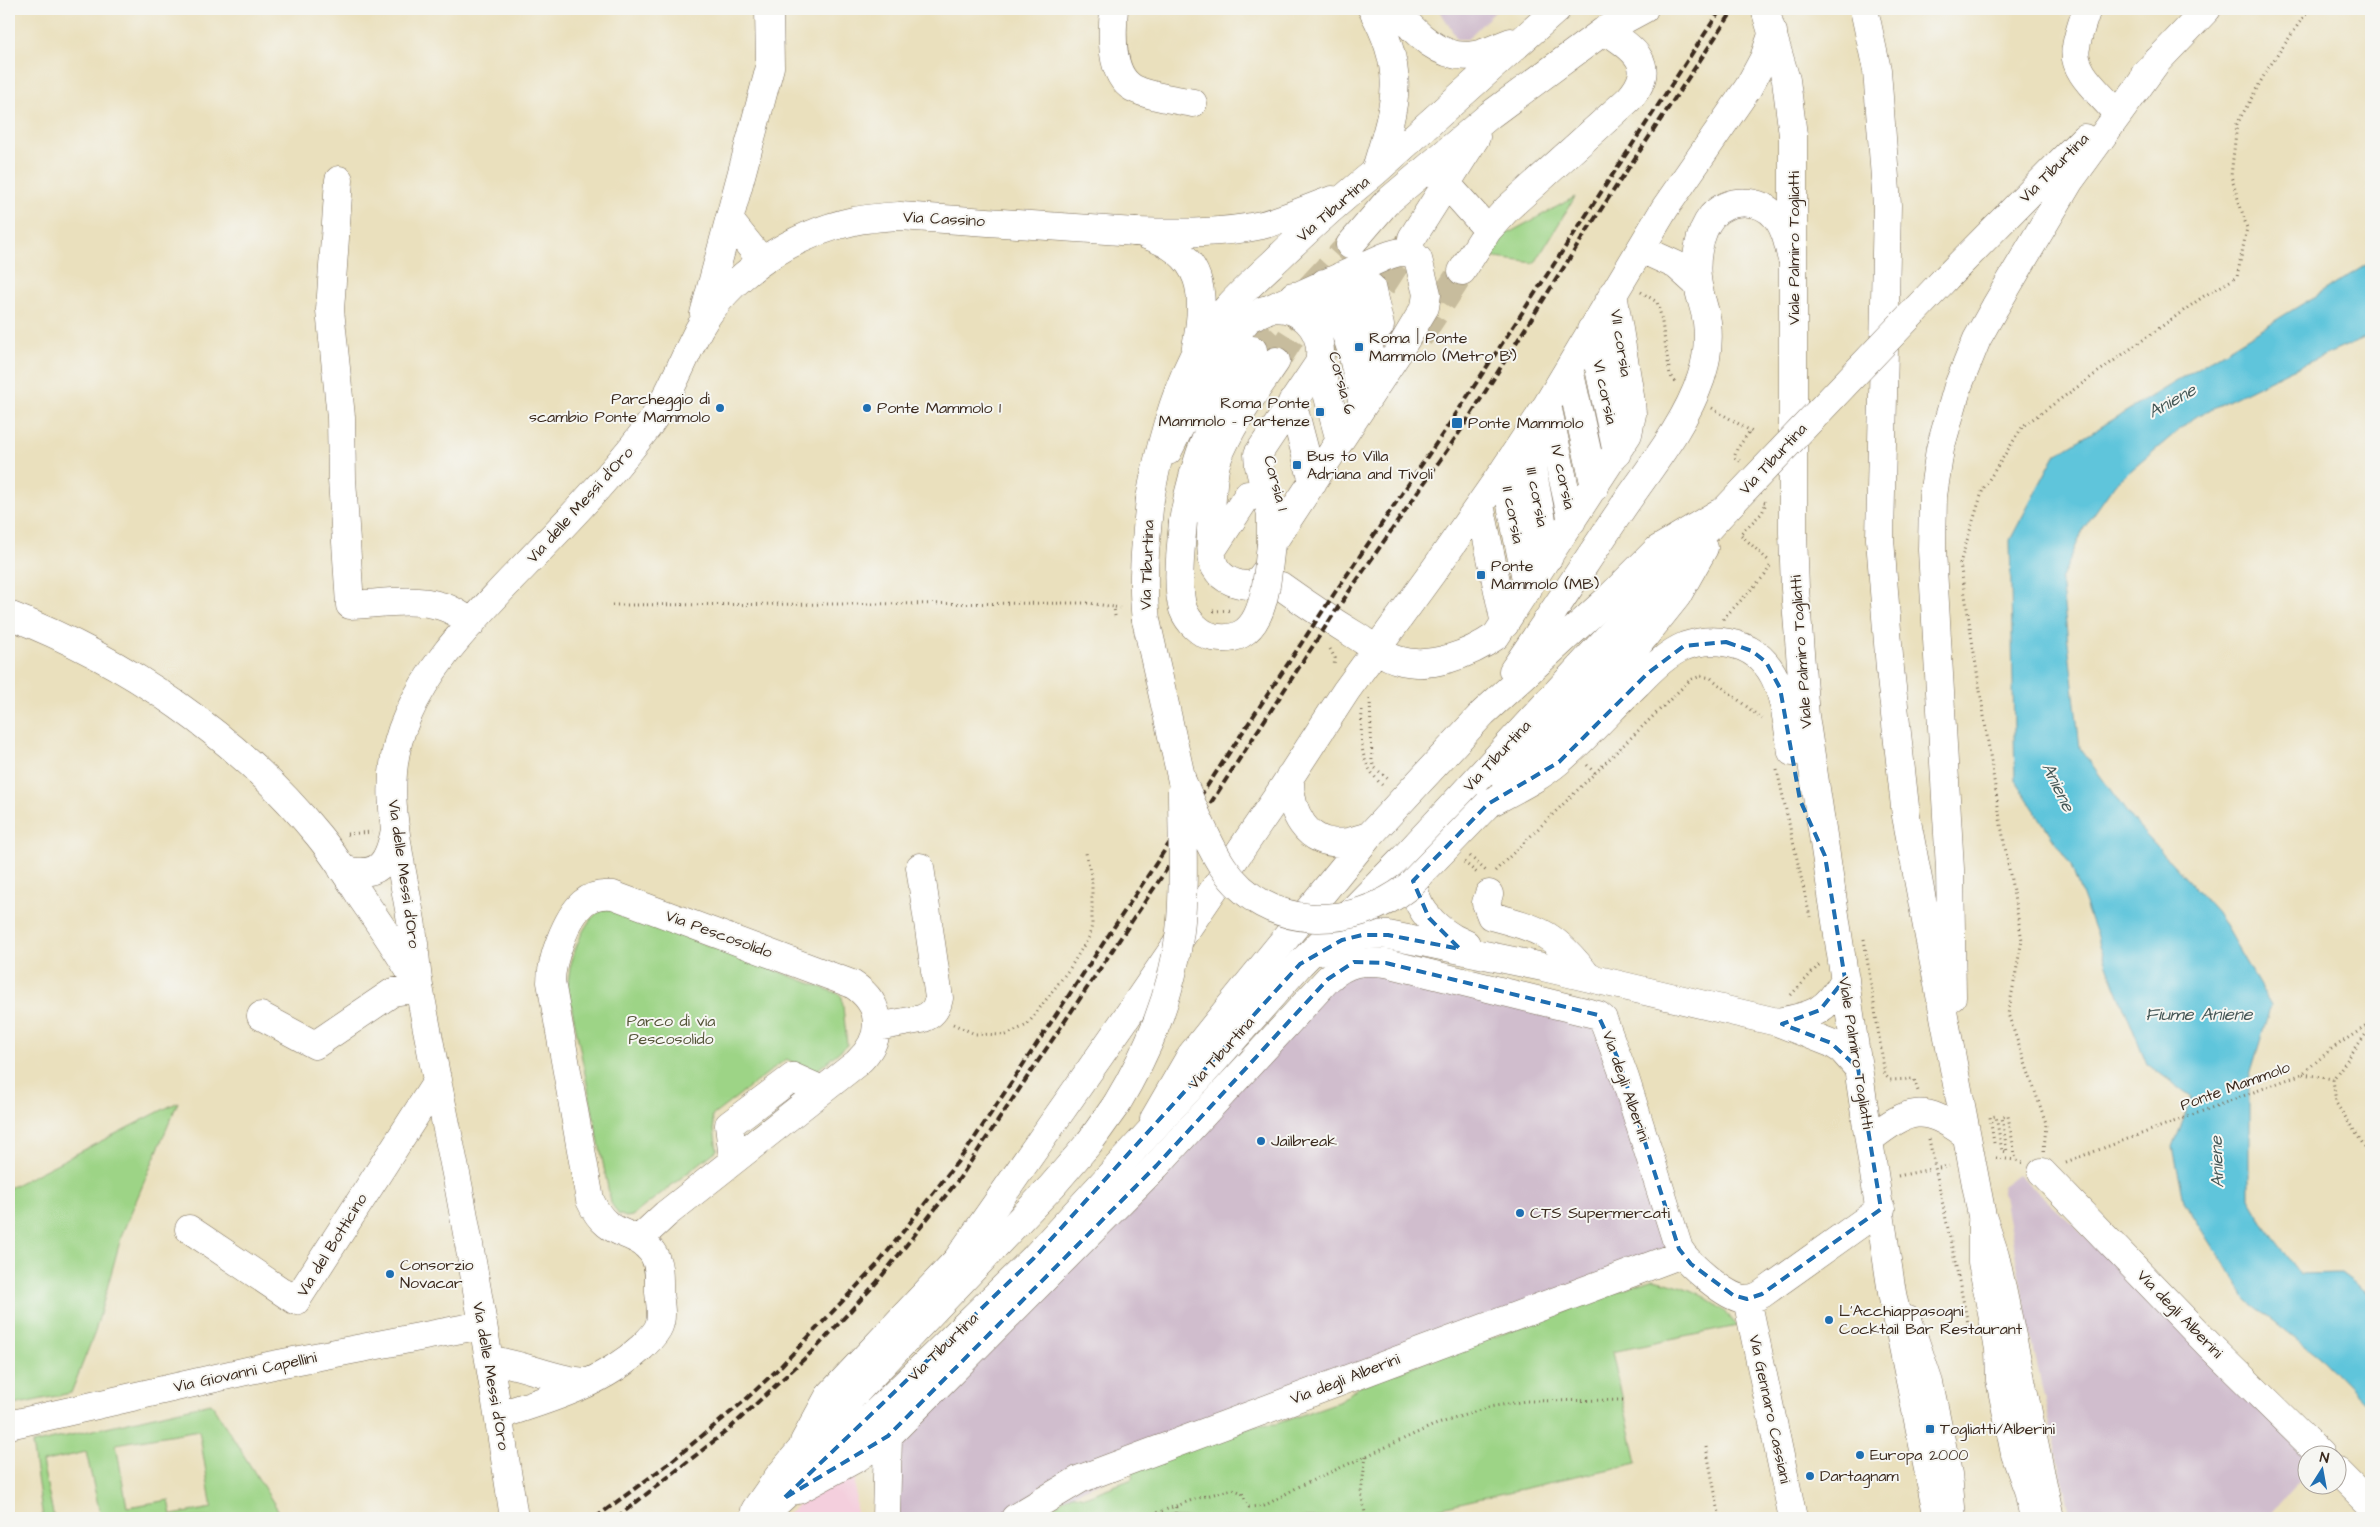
<svg xmlns="http://www.w3.org/2000/svg" width="2380" height="1527" font-family="'Architects Daughter',sans-serif">
<style>
.built{fill:#f4cfdd}
.industrial{fill:#d0bdcd}
.green{fill:#9dd486;stroke:#6c7f52;fill-rule:evenodd}
.water{fill:#5ec5db;stroke:#4c787c}
.lines{fill:none;stroke-linecap:round;stroke-linejoin:round}
.minor-tunnel{stroke:#c7bc9d;stroke-width:28;stroke-dasharray:28 14;stroke-linecap:butt}
.minor-casing{stroke:#786a56;stroke-width:29}
.major-casing{stroke:#786a56;stroke-width:29}
.path{stroke:#786a56;stroke-width:3;stroke-dasharray:1 4;stroke-linecap:butt}
.minor{stroke:#fff;stroke-width:28}
.major{stroke:#fff;stroke-width:28}
.rail{stroke:#3b2a1e;stroke-width:4;stroke-dasharray:8 4;stroke-linecap:butt}
.minor-bridge-casing{stroke:#786a56;stroke-width:29;stroke-linecap:butt}
.major-bridge-casing{stroke:#786a56;stroke-width:29;stroke-linecap:butt}
.minor-bridge{stroke:#fff;stroke-width:28}
.major-bridge{stroke:#fff;stroke-width:28}
.marked{fill:none;stroke:#1f6fb2;stroke-width:4;stroke-dasharray:10 6;stroke-linejoin:round}
.poi-dot{fill:#1f6fb2;stroke:#f6f6f2;stroke-width:2}
.labels{text-anchor:middle;dominant-baseline:central;stroke-width:4;stroke-linejoin:round;paint-order:stroke}
.street-label{font-size:16px;fill:#3b2a1e;stroke:#f6f6f2}
.poi-label{font-size:16px;fill:#3b2a1e;stroke:#f6f6f2;text-anchor:start}
.park-label{font-size:16px;fill:#545438;stroke:#f6f6f2}
.water-label{font-size:18px;font-style:italic;fill:#465857;stroke:#f6f6f2}
</style>
<rect width="100%" height="100%" fill="#f6f6f2"/>
<filter id="ink" filterUnits="userSpaceOnUse"><feTurbulence type="fractalNoise" baseFrequency=".02" numOctaves="2"/><feDisplacementMap in="SourceGraphic" scale="10" xChannelSelector="R" yChannelSelector="G"/><feConvolveMatrix kernelMatrix="1 2 1 2 8 2 1 2 1" color-interpolation-filters="sRGB"/></filter>
<filter id="wash" filterUnits="userSpaceOnUse"><feTurbulence type="fractalNoise" baseFrequency=".0096" numOctaves="4" result="noise"/><feDisplacementMap in="SourceGraphic" scale="20" xChannelSelector="R" yChannelSelector="G"/><feGaussianBlur stdDeviation="1.12" result="paint"/><feColorMatrix in="noise" values="0 0 0 0 0 0 0 0 0 0 0 0 0 0 0 0 0 1.4 0 .05"/><feComposite in="paint" operator="in"/></filter>
<g filter="url(#wash)">
<rect width="100%" height="100%" fill="#eae0bd"/>
<path class="built" d="M855 1475 856 1518H783L815 1490Z"/>
<path class="industrial" d="M1439 9H1498L1467 39H1457Z
M1346 965 1592 1012 1677 1243 1015 1518H886L888 1436Z
M2018 1174 2140 1286 2308 1454 2307 1473 2266 1518H2070L2031 1336 2002 1186Z"/>
<path class="green" d="M1575 197 1535 263 1488 257 1503 236Z
M604 909H610L839 994 842 997 847 1045 815 1072 786 1059 712 1116 717 1150 632 1216 626 1217 618 1214 611 1203 568 989C567 967 582 917 604 909Z
M178 1102 122 1234 95 1332 71 1393 9 1406V1188Z
M1653 1279C1687 1286 1716 1298 1737 1326L1612 1352 1637 1463 1393 1518H1037L1071 1494 1085 1497 1132 1479 1134 1467 1255 1425 1276 1424 1341 1401 1359 1386Z
M211 1403 283 1518H101L86 1452 42 1462 54 1518H43L32 1444ZM199 1430 212 1508 172 1515 169 1500 127 1507 116 1444Z"/>
<path class="water" d="M2371 262V335L2289 371 2193 418 2115 484 2084 528 2061 580 2080 748 2133 821 2217 912 2271 1005 2249 1078V1198L2272 1237 2300 1274 2341 1273 2371 1295V1409L2322 1359 2247 1300 2184 1201 2173 1147 2192 1097 2147 1064 2112 978 2071 866 2015 780 2010 540 2055 455Z"/>
</g>
<g filter="url(#ink)">
<g class="lines">
<path class="minor-tunnel" d="M1419 337 1462 271
M1253 350 1350 245
M1276 361 1309 309
M1313 393 1412 238"/>
<g class="minor-casing">
<path id="minor" d="M1114 9C1112 32 1109 74 1133 88 1150 97 1175 99 1193 103
M2087 9C2083 21 2078 34 2076 47 2071 71 2099 92 2113 109
M339 180 330 310 341 417 342 479 350 605C379 604 412 597 441 606 452 609 462 616 472 623
M1446 183 1488 230
M730 221 762 261
M1412 238 1476 137
M1350 245 1386 203 1490 115 1605 30 1644 9
M1641 249 1676 265 1698 285
M1462 271 1488 230 1507 209 1629 99C1659 65 1634 49 1605 30
M1341 276 1355 277 1371 287 1380 326
M1324 283C1366 286 1365 335 1373 367
M1293 296C1350 293 1353 363 1363 405
M1264 310C1298 301 1326 329 1319 363L1258 454 1259 466 1271 514V545
M704 314 770 67 769 9
M1591 330 1617 453
M1319 363 1340 441
M1569 369 1595 487
M1292 402 1313 482
M1547 405 1572 521
M1526 437 1549 557
M1168 451 1203 381 1217 358 1249 318 1384 257C1397 252 1408 248 1418 259L1427 294 1425 307 1397 354 1271 545
M1504 470 1528 589
M1480 505 1505 624
M1183 522C1193 458 1217 403 1253 350
M1212 550 1248 495
M1265 572 1255 585C1239 586 1223 581 1215 567 1207 553 1212 476 1217 460 1231 424 1255 392 1276 361
M1255 585 1272 583 1281 586C1306 604 1332 621 1358 637 1370 645 1384 656 1398 660 1430 670 1470 654 1496 636L1628 434 1632 414 1631 402 1613 293
M9 615C126 660 238 737 318 835 333 853 346 874 359 894 378 922 398 950 415 980
M1513 671C1550 617 1586 562 1623 507 1651 466 1685 425 1701 378 1707 360 1709 340 1707 322 1705 309 1700 297 1698 285 1694 264 1698 233 1712 216 1729 198 1760 198 1776 217 1785 228 1788 243 1791 256
M1290 776C1289 810 1305 848 1347 842 1354 841 1362 838 1369 836
M342 869C379 879 388 864 395 830
M1489 894 1486 903 1491 916C1541 929 1556 935 1588 977
M261 1016 315 1045 393 992 419 988
M877 1027 921 1019C931 1016 937 1009 939 998L920 867
M1154 1119 1191 1055 1231 1005 1369 836 1483 713 1609 598 1657 550 1719 513
M1870 1139C1910 1108 1923 1104 1965 1134
M733 1159 729 1125 793 1077 822 1090
M2042 1172 2209 1345 2320 1454
M1982 1223V1263L1999 1349 2000 1380 2015 1454 2028 1490 2034 1518
M189 1229 296 1301 438 1080
M1747 1299 1793 1518
M1908 1320 1929 1383 1948 1474 1952 1518
M490 1360C524 1364 555 1381 589 1382
M500 1415C550 1399 602 1384 642 1347 648 1341 656 1334 659 1326 663 1316 660 1303 659 1292 659 1279 660 1263 652 1252 633 1227 608 1241 590 1200L551 982C551 960 566 918 583 903 592 895 602 894 613 895L852 984C885 1005 884 1038 857 1063L666 1214 638 1240
M9 1425 273 1365 482 1325
M804 1442 829 1396 957 1260 1122 1024 1275 800 1346 691 1432 573 1504 470 1547 405 1665 208 1748 88 1764 58 1773 32
M2338 1472 2371 1505
M798 1490 857 1458 888 1436 1156 1166 1328 979C1347 962 1362 960 1386 963L1598 1015 1603 1019 1625 1078 1679 1249C1688 1264 1722 1293 1739 1298 1748 1301 1755 1298 1762 1294L1881 1209
M514 1518C498 1408 479 1299 459 1189 446 1123 432 1058 420 992 415 966 415 940 410 915 399 850 378 780 407 717 429 666 467 627 504 587 552 537 602 487 644 432 668 401 681 363 699 329 730 274 793 234 854 221 869 218 885 217 900 216L1135 232
M886 1518 888 1436
M1015 1518 1080 1479 1682 1254"/>
</g>
<g class="major-casing">
<path id="major" d="M1372 9C1408 73 1395 106 1375 172
M1396 9C1413 32 1442 61 1474 55 1487 53 1499 46 1511 42
M1765 9 1786 80 1793 135V533L1795 589 1805 716 1892 1293 1938 1518
M1864 9 1877 70 1887 205 1880 539 1890 669 1906 816 1982 1216 1995 1255 2050 1518
M2145 74 2207 9
M1135 232C1177 233 1221 234 1262 225 1286 219 1309 208 1332 200
M1146 235C1204 254 1207 294 1196 347
M1945 279 2084 138
M1150 499C1158 453 1173 397 1194 355 1212 319 1244 290 1273 263 1306 231 1339 201 1375 172L1557 9
M1146 620 1182 781
M1506 784 1632 652 1677 596 1704 548
M1488 804C1512 791 1538 779 1559 761 1587 737 1611 709 1637 684 1651 670 1666 654 1685 646 1699 641 1715 640 1729 643 1783 653 1784 708 1792 752
M1416 861C1403 899 1434 931 1466 944
M1320 951C1342 938 1362 932 1388 935L1543 967 1777 1022 1831 1043 1842 1050 1858 1068
M1952 997 1950 869 1932 550 1933 496 1940 449 1958 386 1977 339 1995 307 2069 182 2158 60
M1777 1022C1813 1016 1826 1012 1845 979
M755 1510 778 1477 799 1452 1052 1186 1089 1143 1116 1105
M760 1518 872 1416 1034 1258 1198 1079 1300 964 1403 859 1727 508"/>
</g>
<path class="path" d="M1641 292 1657 302 1661 316 1670 375 1675 382
M1712 408 1754 433
M1740 461 1734 458 1737 449 1750 431
M1764 502 1766 503 1762 513 1740 534 1770 562
M612 605 1089 603 1114 607
M1213 611 1232 610
M1115 616 1114 607 1120 608
M1723 619 1765 575 1770 566
M1330 649 1335 658 1334 666
M1370 699 1372 762 1374 767 1388 779
M1362 710C1361 742 1358 761 1382 785
M1587 765 1595 773
M1777 770 1810 917
M347 834 372 832
M1470 856 1487 872
M1464 862 1478 874
M1495 871 1690 680 1701 676 1711 678 1762 719
M1864 939 1885 1075 1890 1080 1914 1079 1918 1091
M1791 995 1819 965
M953 1024 975 1034 1006 1035 1027 1025 1070 968 1089 937 1092 925V879L1086 853
M2371 1027 2333 1079 2336 1103 2371 1156
M2303 1074 2333 1079
M1929 1139 1969 1328
M1994 1143 1990 1117 1996 1116 2002 1151 2007 1152 2002 1117 2008 1116 2016 1160 2023 1163
M2044 1151 2046 1123 2008 1014 2022 940 2001 825 1960 563 1983 489 2023 426 2204 296 2237 277 2247 228 2231 176 2237 124 2267 70 2309 9
M1996 1158 2016 1160
M2066 1162 2302 1074 2330 1050 2371 1023
M1939 1168 1949 1166
M1898 1176 1931 1169
M1706 1447 1720 1518
M1366 1456 1361 1492 1366 1518
M1143 1518 1195 1499 1233 1489 1242 1493 1249 1507 1264 1506 1298 1487 1432 1426 1489 1407 1526 1401 1627 1400
M1175 1518 1176 1505"/>
<use href="#minor" class="minor"/>
<use href="#major" class="major"/>
<path class="rail" d="M595 1518 668 1464 743 1402 778 1369 877 1265 966 1151 1334 594 1452 420 1721 9
M616 1518 728 1430 818 1346 877 1282 959 1179 1197 824 1337 609 1463 427 1588 229 1734 9"/>
<g class="minor-bridge-casing">
<path id="minor-bridge" d="M1183 522C1181 547 1176 586 1183 609 1188 622 1200 634 1213 637 1267 648 1266 580 1271 545"/>
</g>
<g class="major-bridge-casing">
<path id="major-bridge" d="M1727 508 1945 279
M1146 620C1141 580 1146 539 1150 499
M1182 781C1195 810 1206 841 1223 867 1267 932 1352 931 1409 886L1488 804
M1116 1105C1149 1050 1172 995 1180 931 1185 887 1182 835 1182 790"/>
</g>
<use href="#minor-bridge" class="minor-bridge"/>
<use href="#major-bridge" class="major-bridge"/>
</g>
</g>
<path class="marked" d="M1726 642 1752 651 1766 662 1780 688 1800 800 1825 856 1845 979 1820 1010 1782 1024 1831 1043 1858 1068 1881 1209 1762 1294 1747 1299 1733 1295 1691 1264 1679 1249 1619 1061 1598 1015 1386 963 1354 962 1328 979 1156 1166 888 1436 783 1499 1034 1258 1300 964 1342 940 1362 935H1388L1460 949 1429 918 1413 881 1488 804 1559 762 1648 673 1684 646Z"/>
<g class="poi-dot">
<rect x="1354" y="342" width="10" height="10" rx="2.5"/>
<circle cx="720" cy="408" r="5"/>
<circle cx="867" cy="408" r="5"/>
<rect x="1315" y="407" width="10" height="10" rx="2.5"/>
<rect x="1451" y="417" width="12" height="12" rx="2.5"/>
<rect x="1292" y="460" width="10" height="10" rx="2.5"/>
<rect x="1476" y="570" width="10" height="10" rx="2.5"/>
<circle cx="1261" cy="1141" r="5"/>
<circle cx="1520" cy="1213" r="5"/>
<circle cx="390" cy="1274" r="5"/>
<circle cx="1829" cy="1320" r="5"/>
<rect x="1925" y="1424" width="10" height="10" rx="2.5"/>
<circle cx="1860" cy="1455" r="5"/>
<circle cx="1810" cy="1476" r="5"/>
</g>
<g class="labels">
<g class="street-label">
<text transform="translate(2054 168) rotate(-45)">Via Tiburtina</text>
<text transform="translate(1333 209) rotate(-41)">Via Tiburtina</text>
<text transform="translate(944 219) rotate(3)">Via Cassino</text>
<text transform="translate(1794 248) rotate(-90)">Viale Palmiro Togliatti</text>
<text transform="translate(1621 343) rotate(81)">VII corsia</text>
<text transform="translate(1342 383) rotate(75)">Corsia 6</text>
<text transform="translate(1605 392) rotate(78)">VI corsia</text>
<text transform="translate(1773 459) rotate(-47)">Via Tiburtina</text>
<text transform="translate(1563 477) rotate(78)">IV corsia</text>
<text transform="translate(1276 483) rotate(75)">Corsia 1</text>
<text transform="translate(1537 497) rotate(79)">III corsia</text>
<text transform="translate(580 505) rotate(-48)">Via delle Messi d'Oro</text>
<text transform="translate(1513 515) rotate(79)">II corsia</text>
<text transform="translate(1147 565) rotate(-88)">Via Tiburtina</text>
<text transform="translate(1801 652) rotate(-94)">Viale Palmiro Togliatti</text>
<text transform="translate(1497 756) rotate(-47)">Via Tiburtina</text>
<text transform="translate(404 874) rotate(82)">Via delle Messi d'Oro</text>
<text transform="translate(719 934) rotate(20)">Via Pescosolido</text>
<text transform="translate(1221 1053) rotate(-48)">Via Tiburtina</text>
<text transform="translate(1856 1053) rotate(81)">Viale Palmiro Togliatti</text>
<text transform="translate(1626 1086) rotate(71)">Via degli Alberini</text>
<text transform="translate(2235 1086) rotate(-20)">Ponte Mammolo</text>
<text transform="translate(332 1245) rotate(-58)">Via del Botticino</text>
<text transform="translate(2180 1314) rotate(46)">Via degli Alberini</text>
<text transform="translate(943 1347) rotate(-44)">Via Tiburtina</text>
<text transform="translate(245 1372) rotate(-12)">Via Giovanni Capellini</text>
<text transform="translate(491 1376) rotate(80)">Via delle Messi d'Oro</text>
<text transform="translate(1345 1379) rotate(-21)">Via degli Alberini</text>
<text transform="translate(1770 1409) rotate(78)">Via Gennaro Cassiani</text>
</g>
<g class="poi-label">
<text x="1369" y="338">Roma | Ponte<tspan x="1369" dy="18">Mammolo (Metro B)</tspan></text>
<text x="710" y="399" text-anchor="end">Parcheggio di<tspan x="710" dy="18">scambio Ponte Mammolo</tspan></text>
<text x="1310" y="403" text-anchor="end">Roma Ponte<tspan x="1310" dy="18">Mammolo - Partenze</tspan></text>
<text x="877" y="408">Ponte Mammolo 1</text>
<text x="1468" y="423">Ponte Mammolo</text>
<text x="1307" y="456">Bus to Villa<tspan x="1307" dy="18">Adriana and Tivoli</tspan></text>
<text x="1491" y="566">Ponte<tspan x="1491" dy="18">Mammolo (MB)</tspan></text>
<text x="1271" y="1141">Jailbreak</text>
<text x="1530" y="1213">CTS Supermercati</text>
<text x="400" y="1265">Consorzio<tspan x="400" dy="18">Novacar</tspan></text>
<text x="1839" y="1311">L'Acchiappasogni<tspan x="1839" dy="18">Cocktail Bar Restaurant</tspan></text>
<text x="1940" y="1429">Togliatti/Alberini</text>
<text x="1870" y="1455">Europa 2000</text>
<text x="1820" y="1476">Dartagnam</text>
</g>
<g class="park-label">
<text x="671" y="1021">Parco di via<tspan x="671" dy="18">Pescosolido</tspan></text>
</g>
<g class="water-label">
<text transform="translate(2172 401) rotate(-29)">Aniene</text>
<text transform="translate(2058 787) rotate(64)">Aniene</text>
<text x="2199" y="1014">Fiume Aniene</text>
<text transform="translate(2217 1162) rotate(-92)">Aniene</text>
</g>
</g>
<rect width="2380" height="1527" fill="none" stroke="#f6f6f2" stroke-width="30"/>
<g transform="translate(2322 1470) rotate(11)"><circle r="24" fill="#f6f6f2" stroke="#aba49d"/>
<path d="M0-4L9 19L0 12L-9 19Z" fill="#1f6fb2"/>
<text y="-8" font-size="14" font-weight="bold" text-anchor="middle" fill="#3b2a1e">N</text>
</g>
</svg>
